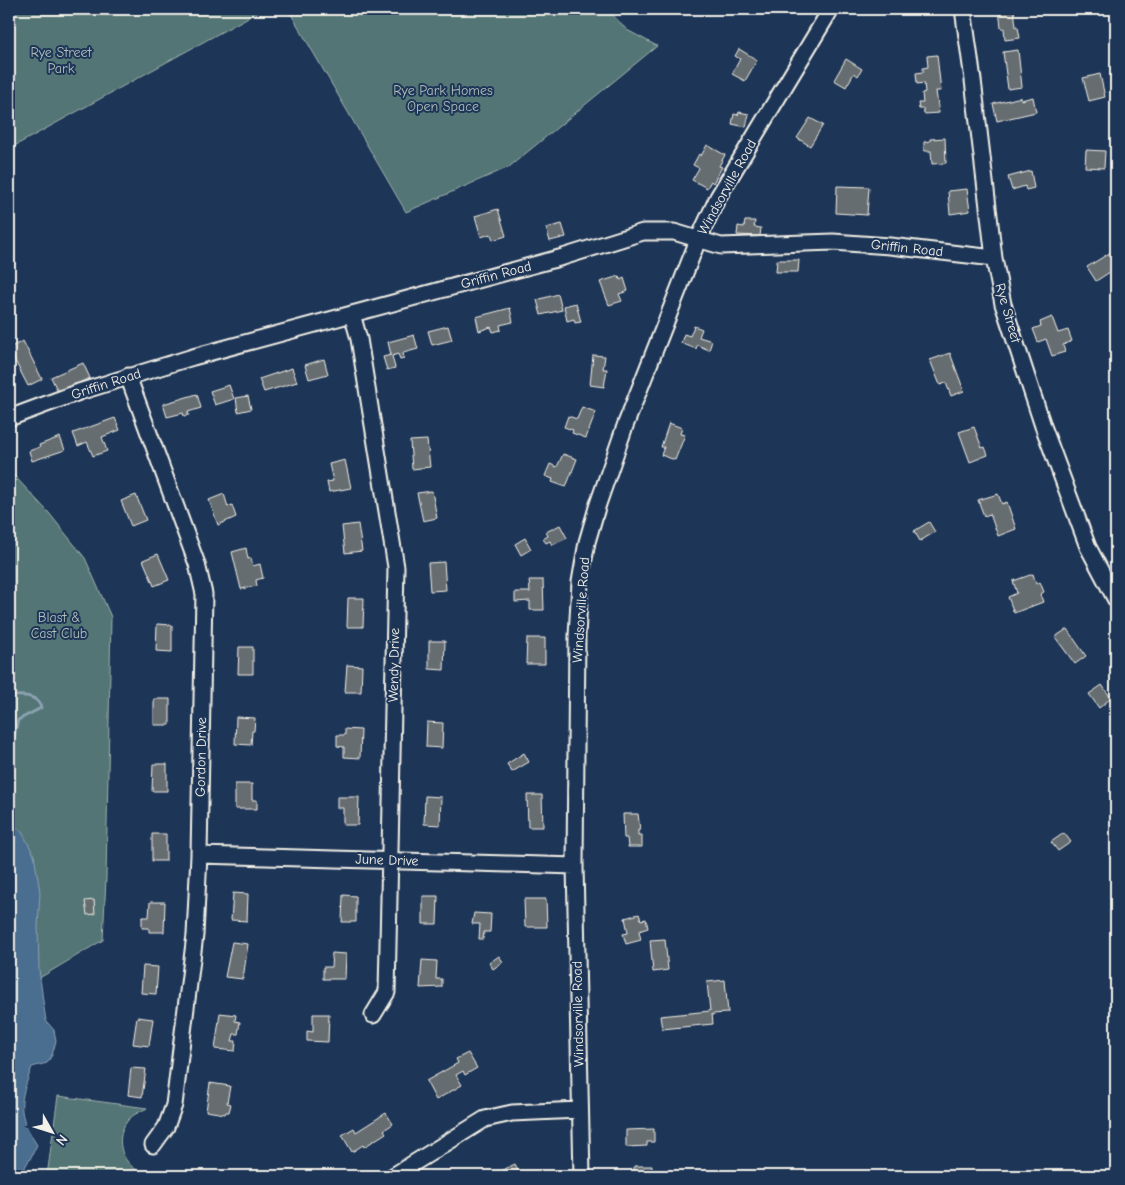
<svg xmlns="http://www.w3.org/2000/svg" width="1125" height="1185" font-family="'Comic Neue',sans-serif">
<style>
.green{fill:#527475;stroke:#a3b2ae}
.water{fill:#486e90;stroke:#8da2b3}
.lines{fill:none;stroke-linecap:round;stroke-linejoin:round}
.stream{stroke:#8da2b3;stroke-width:3}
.building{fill:#666d71;stroke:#f4f1e8}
.minor-casing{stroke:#f4f1e8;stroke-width:19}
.minor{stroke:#1d3557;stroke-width:15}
.labels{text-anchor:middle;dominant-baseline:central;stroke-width:4;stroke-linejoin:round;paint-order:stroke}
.park-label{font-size:14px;fill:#b3bfba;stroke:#1d3557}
.street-label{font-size:14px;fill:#f4f1e8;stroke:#1d3557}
</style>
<rect width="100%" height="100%" fill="#1d3557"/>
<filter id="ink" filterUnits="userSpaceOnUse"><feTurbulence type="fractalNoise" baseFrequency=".02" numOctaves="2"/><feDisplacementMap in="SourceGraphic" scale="10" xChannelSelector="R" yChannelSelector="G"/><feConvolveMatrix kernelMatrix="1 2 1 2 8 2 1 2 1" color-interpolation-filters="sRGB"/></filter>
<g filter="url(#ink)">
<path class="green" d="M9 9H263L9 149Z
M288 9H607L627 30 657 46 509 167 406 212Z
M9 470 49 513 85 558 111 617 106 878 103 940 16 992 13 1176H9Z
M58 1096 147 1108C141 1112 135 1113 130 1118 115 1133 118 1159 137 1170 143 1173 150 1173 156 1176H47Z"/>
<path class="water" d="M9 821 22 832 34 855 40 892 38 926 39 969 43 1001 46 1021 54 1030 56 1041 52 1055 47 1063 32 1067C19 1103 16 1112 37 1145L30 1159 19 1176H9Z"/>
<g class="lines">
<path class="stream" d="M9 696C19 696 38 693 41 708L18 720 14 736 9 738"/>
</g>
<path class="building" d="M999 9H1014L1016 27H1018L1020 38 1005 40 1004 28H1001Z
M739 49 757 60 745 81 732 74 740 59 735 56Z
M1018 50 1022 87 1008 89 1003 52Z
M937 55 941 91H936L939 113 924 114 923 109H919L918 103H923L922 93 925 92 924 83 917 84 916 73 923 72V68L928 67 927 56Z
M846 59 862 69 858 76 854 73 846 87 834 80Z
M1100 74 1105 97 1089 101 1083 78Z
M1021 97V100L1033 97 1036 112 997 121 993 104Z
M739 112 749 114 746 127 732 124 734 114 738 115Z
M810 118 823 125 810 146 797 138Z
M945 138 946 163 932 164 931 151H924V142L930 141V139Z
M707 145 725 155 719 166 722 167 713 183 711 181 707 188 692 180 699 168 693 165 699 154 701 156Z
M1086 150 1105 151 1104 168 1085 167Z
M1031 171 1034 188 1026 190 1025 186 1012 190 1008 177Z
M837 186 869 187 867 215 836 213Z
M967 189 970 211 950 214 948 191Z
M498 209 506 236 493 240 491 234 481 237 475 216Z
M745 221H755L754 227 761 228 760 236 737 235 738 226 744 227Z
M562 224 566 237 550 241 546 228Z
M1116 249V268L1096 281 1087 267Z
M777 260H799L798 272H776Z
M619 276 620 280 624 278 628 291 619 294 622 301 609 305 600 282Z
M558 294 562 310 541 315 537 300Z
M576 303 581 322 575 323 574 319 567 321 564 306Z
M510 308 513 322 500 325 501 330 493 332 491 327 479 331 476 317Z
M1052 317 1058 333 1068 330 1072 341 1063 345 1065 352 1052 356 1046 339 1038 342 1033 329 1041 326 1040 322Z
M448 326 452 340 432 345 428 331Z
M694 326 702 329 699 337 712 341 709 350 697 345 696 349 681 343 684 334 690 336Z
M414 335 418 349 403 353 404 358 400 359 398 354 392 356 395 368 387 370 383 357 391 355 388 342Z
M23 341 42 379 28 386 13 357 9 359V348Z
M950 353 964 391 951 396 946 383 940 385 930 360Z
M593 355 605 356 603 369H607L604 387 590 385Z
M324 359 328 374 309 379 305 365Z
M83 363 90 378 58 392 51 377Z
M292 368 297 382 264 392 259 379Z
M229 385 234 399 215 405 210 391Z
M197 394 201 408 188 412 189 415 184 416 183 413 167 417 163 404Z
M248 396 251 409 238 412 236 398Z
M582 407 596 412 586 438 572 433 573 430 564 427 568 416 577 419Z
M115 418 120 430 102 437 107 451 93 456 87 442 78 446 73 433Z
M669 423 682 428 680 434 685 435 675 460 661 455 664 447H661Z
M974 427 982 448 985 447 988 455 970 462 959 432Z
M60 437 65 450 32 461 29 451 40 447 39 445Z
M427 440 430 467 412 469 410 441Z
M563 454 577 459 566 487 552 482 553 479 545 476 550 464 557 467Z
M345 460 351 488 329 492 327 482 333 481 329 464Z
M432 491 437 518 423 521 417 493Z
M224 494 228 507 232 505 236 517 218 525 209 500Z
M998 494 1002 504 1007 502 1016 529 998 536 990 514 984 516 978 500Z
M136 495 146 520 131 526 121 501Z
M929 522 935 532 920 541 914 531Z
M358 524 362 551 345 553 342 526Z
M560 525 567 538 552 545 550 541 546 543 543 539 548 536 546 532Z
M525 538 531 549 521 555 515 544Z
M246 548 248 559 251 558 253 566 260 564 263 578 256 580 257 586 241 589 232 552Z
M158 554 169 580 154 586 143 560Z
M444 562 446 590 430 591 428 563Z
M1033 574 1036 584 1040 582 1044 592 1040 594 1043 602 1014 613 1008 597 1017 593 1013 581Z
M529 580H543L544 610H530V601L515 602V592H530Z
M348 598H364L363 627H347Z
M157 624 172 625V652L156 651Z
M1067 629 1086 656 1075 664 1055 637Z
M527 638H545V664H526Z
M429 641H445L444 670 429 669Z
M239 647H253V674H238Z
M347 665 362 666 361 692H345Z
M1102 685 1111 698 1099 708 1089 694Z
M154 699H170V725H154Z
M236 717 255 718 254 731H252L251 745 235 744Z
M427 722 443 723 442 748 426 747Z
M345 729 361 730 360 758 344 757V747L337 746V735H345Z
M524 753 529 762 512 772 507 764Z
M153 764H167V791H152Z
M235 784H252V800H257V809H235Z
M527 795H542L543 827H528Z
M425 796 441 797 440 825 424 824Z
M337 797H359L358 825H343V808H337Z
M623 814H638L640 830H638V835H642V847H628L627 838H624Z
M1064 833 1071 842 1058 851 1051 842Z
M152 834H166V861H152Z
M233 893 248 894 247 921 231 920Z
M343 895 356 896V922H342Z
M423 896H438L437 924H423Z
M524 899H546L547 927H525Z
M94 900 95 914 87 915 85 901Z
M150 902H165L164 932H149V928H142V917H149Z
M474 913 491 914 490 932H484L483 939H479L480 924H472Z
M639 914 641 920 646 919 648 928 639 931 641 940 626 944 623 934 628 933 625 918Z
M665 939 668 970 653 972 650 940Z
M232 942 248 944 243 979 225 977Z
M332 953 346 954 345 979H323V967H331Z
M499 956 503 962 493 969 489 963Z
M422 960 437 961 436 979H442V987L420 988Z
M143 966 158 967 156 994 141 993Z
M725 980 728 1013 712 1014 713 1024 662 1029 660 1016 710 1011 707 982Z
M220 1013 236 1015 235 1021 240 1022 238 1034H234L232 1041H236L235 1051 215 1049Z
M313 1014H329L328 1042 307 1041V1031L313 1032Z
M137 1017 153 1019 149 1046 133 1044Z
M468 1053 477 1068 465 1075 463 1071 456 1075 462 1085 436 1100 426 1081 458 1063 456 1059Z
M131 1068 146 1069 142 1097 128 1095Z
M210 1083 230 1086 227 1103 231 1104 229 1112H226L225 1114 206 1111Z
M386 1113 393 1124 384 1130 386 1133 364 1147 363 1145 352 1152 342 1135 354 1128 356 1132Z
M654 1129V1142H647V1146L626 1147V1130Z
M515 1164 521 1176H504L506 1175 503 1170Z
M634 1166H652V1176H634Z"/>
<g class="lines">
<g class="minor-casing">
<path id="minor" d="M963 9 973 80 994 258 1003 304 1043 426 1088 547 1116 600
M352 314 359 339 396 567 387 992 373 1015
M128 376 197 564 204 594 199 855 195 935 174 1105 166 1127 153 1145
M9 418 79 392 193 357 563 257 643 232H674L721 246 833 242 890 246 994 258
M199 855 575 866
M393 1176 485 1119 512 1113 580 1110
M582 1176 575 866 577 636 580 582 587 542 598 504 625 426 698 240 718 197 831 9"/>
</g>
<use href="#minor" class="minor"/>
</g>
</g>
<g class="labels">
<g class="park-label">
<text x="61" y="52">Rye Street<tspan x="61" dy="16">Park</tspan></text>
<text x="443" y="90">Rye Park Homes<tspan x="443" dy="16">Open Space</tspan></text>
<text x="59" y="617">Blast &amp;<tspan x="59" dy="16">Cast Club</tspan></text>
</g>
<g class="street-label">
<text transform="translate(727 187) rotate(-61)">Windsorville Road</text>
<text transform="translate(907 248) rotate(6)">Griffin Road</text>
<text transform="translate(496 275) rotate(-15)">Griffin Road</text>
<text transform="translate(1008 313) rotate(74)">Rye Street</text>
<text transform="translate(106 384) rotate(-18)">Griffin Road</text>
<text transform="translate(581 610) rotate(-86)">Windsorville Road</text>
<text transform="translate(394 665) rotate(-89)">Wendy Drive</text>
<text transform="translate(201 757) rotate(-89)">Gordon Drive</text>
<text transform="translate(387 860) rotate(2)">June Drive</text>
<text transform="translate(578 1014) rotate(-91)">Windsorville Road</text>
</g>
</g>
<rect width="1125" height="1185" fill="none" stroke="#1d3557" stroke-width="30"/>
<rect x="15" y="15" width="1095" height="1155" fill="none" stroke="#f4f1e8" stroke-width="2" filter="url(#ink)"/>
<g transform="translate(52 1132) rotate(129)" stroke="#1d3557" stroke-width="4" paint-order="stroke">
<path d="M0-4L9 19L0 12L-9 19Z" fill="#f4f1e8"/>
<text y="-8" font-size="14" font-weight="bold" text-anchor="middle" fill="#f4f1e8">N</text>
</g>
</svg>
